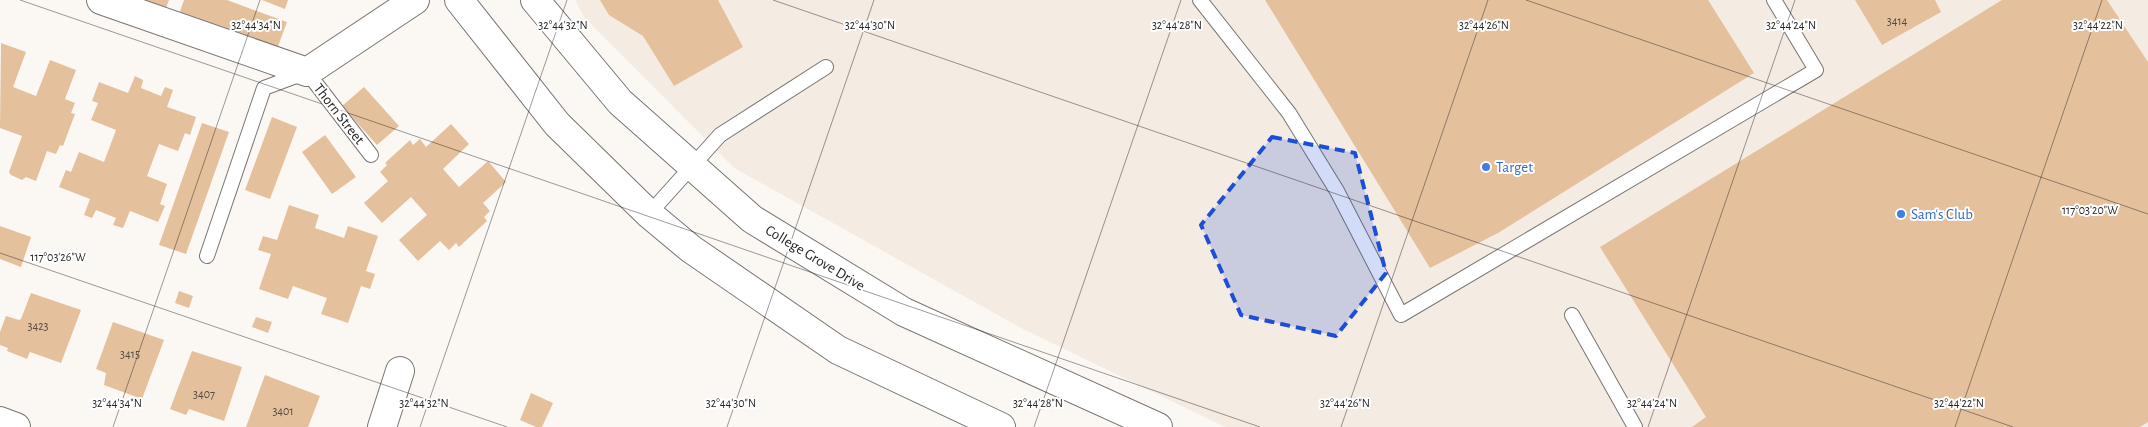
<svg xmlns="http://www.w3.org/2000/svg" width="2148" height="427" font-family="'Alegreya Sans',sans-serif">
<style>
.built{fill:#f4ebe2}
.building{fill:#e4c09c}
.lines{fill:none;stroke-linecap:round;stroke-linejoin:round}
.service-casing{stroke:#787572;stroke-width:16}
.minor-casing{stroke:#787572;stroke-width:30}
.secondary-casing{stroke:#787572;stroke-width:30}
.service{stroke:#fff;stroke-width:14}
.minor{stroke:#fff;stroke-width:28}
.secondary{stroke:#fff;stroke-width:28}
.marked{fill:#1d4ed8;fill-opacity:0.2;stroke:#1d4ed8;stroke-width:4;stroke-dasharray:10 6;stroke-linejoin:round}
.ticks{fill:none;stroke:#262423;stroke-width:1;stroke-opacity:0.45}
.shop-dot{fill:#3f7fe0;stroke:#fff;stroke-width:2}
.labels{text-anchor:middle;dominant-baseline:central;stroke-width:4;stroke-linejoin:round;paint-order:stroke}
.number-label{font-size:12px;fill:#564b41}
.street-label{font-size:15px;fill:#262423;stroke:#fff}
.shop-label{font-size:15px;fill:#366cbe;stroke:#fff;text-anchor:start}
.ticks-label{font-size:12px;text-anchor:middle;fill:#262423;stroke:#fff;stroke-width:4;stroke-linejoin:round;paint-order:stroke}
</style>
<rect width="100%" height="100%" fill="#fbf8f4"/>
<path class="built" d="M575 0H2148V427H1225L1023 329 734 168 584 17Z"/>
<path class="building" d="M143 0H169L166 8Z
M184 0H227L287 22 277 49 179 14Z
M262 0H288L285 9Z
M600 0H718L743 47 674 86 643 36 609 15Z
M1265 0H1708L1754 73 1498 233 1430 268Z
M1855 0H1935L1941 12 1882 45Z
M2002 0H2107L2148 62V422L2140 427H1692L1706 417 1600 247Z
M1 43 26 52 13 87 36 96 50 60 76 70 65 99 75 103 71 113 75 114 63 146 60 145 56 154 47 151 36 181 26 177 22 180 11 175 9 172 22 136 0 128Z
M135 76 143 80 141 88 161 96 165 87 173 90 167 107 196 117 190 135 185 133 178 151 159 144 147 176 167 184 160 204 165 206 158 222 130 211 123 228 113 225 116 218 96 210 92 218 84 215 90 199 59 187 66 170 71 172 79 152 104 162 116 130 91 120 98 103 92 101 99 82 128 93Z
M364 87 399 126 377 145 342 106Z
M272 117 297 127 270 199 245 190Z
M202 123 229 132 186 254 159 245Z
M451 124 469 144 443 169 459 187 488 161 506 182 483 203 490 211 484 217 487 221 459 247 456 243 449 250 440 241 418 261 399 240 427 215 411 197 382 223 364 203 388 181 380 172 387 165 385 163 410 140 413 145 420 139 426 147Z
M325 135 356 177 332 194 302 152Z
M289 205 319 215 315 228 344 238 348 226 378 236 366 271 375 274 370 289 361 286 348 323 321 314 327 298 293 286 288 299 259 289 271 254 258 250 263 236 277 240Z
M0 226 31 237 21 267 0 259Z
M179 291 193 296 189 308 175 303Z
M31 293 81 310 61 363 30 352 27 359 7 351 8 348 0 345V332L6 316 19 320 21 319Z
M256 317 272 322 268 333 252 327Z
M113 322 164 340 142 399 104 385 106 373 96 369Z
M192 351 242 367 224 421 189 409 186 415 170 409Z
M265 375 320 396 308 427H246Z
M531 393 553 403 542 427H536L520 420Z"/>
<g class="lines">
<g class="service-casing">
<path id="service" d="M1200 0 1289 113 1337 191 1401 315 1816 70 1774 0
M649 214 720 135 826 67
M207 256 264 88 307 72 371 155
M1572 315 1635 427"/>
</g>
<g class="minor-casing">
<path id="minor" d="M101 0 307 72 415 0
M0 421 16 427
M382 427 400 371"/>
</g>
<g class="secondary-casing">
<path id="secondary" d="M459 0 557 124 649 214 691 249 838 350 1001 427
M535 0 620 102 752 219 904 312 1158 427"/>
</g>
<use href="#service" class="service"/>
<use href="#minor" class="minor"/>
<use href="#secondary" class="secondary"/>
</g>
<path class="marked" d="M1272 137 1355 153 1386 273 1336 336 1241 315 1201 225Z"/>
<path class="ticks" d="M20 0 1260 427M773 0 2013 427M1526 0 2148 214M0 253 507 427M113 427 260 0M420 427 567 0M727 427 874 0M1034 427 1181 0M1341 427 1488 0M1648 427 1795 0M1955 427 2102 0"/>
<g class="shop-dot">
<circle cx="1486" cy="167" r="5"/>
<circle cx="1901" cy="214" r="5"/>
</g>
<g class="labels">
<g class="number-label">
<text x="1897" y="21">3414</text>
<text x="38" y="326">3423</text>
<text x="130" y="354">3415</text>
<text x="204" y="394">3407</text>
<text x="283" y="411">3401</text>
</g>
<g class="street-label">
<text transform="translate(339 114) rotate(52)">Thorn Street</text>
<text transform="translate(815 258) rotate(31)">College Grove Drive</text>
</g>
<g class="shop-label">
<text x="1496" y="167">Target</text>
<text x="1911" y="214">Sam's Club</text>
</g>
</g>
<g class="ticks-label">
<text x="256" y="29">32°44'34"N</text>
<text x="563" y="29">32°44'32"N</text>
<text x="870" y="29">32°44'30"N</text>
<text x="1177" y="29">32°44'28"N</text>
<text x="1484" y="29">32°44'26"N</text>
<text x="1791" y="29">32°44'24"N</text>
<text x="2098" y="29">32°44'22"N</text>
<text x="2090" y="214">117°03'20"W</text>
<text x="58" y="261">117°03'26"W</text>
<text x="117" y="407">32°44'34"N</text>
<text x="424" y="407">32°44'32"N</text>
<text x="731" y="407">32°44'30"N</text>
<text x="1038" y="407">32°44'28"N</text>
<text x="1345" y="407">32°44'26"N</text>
<text x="1652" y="407">32°44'24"N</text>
<text x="1959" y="407">32°44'22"N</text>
</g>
</svg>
